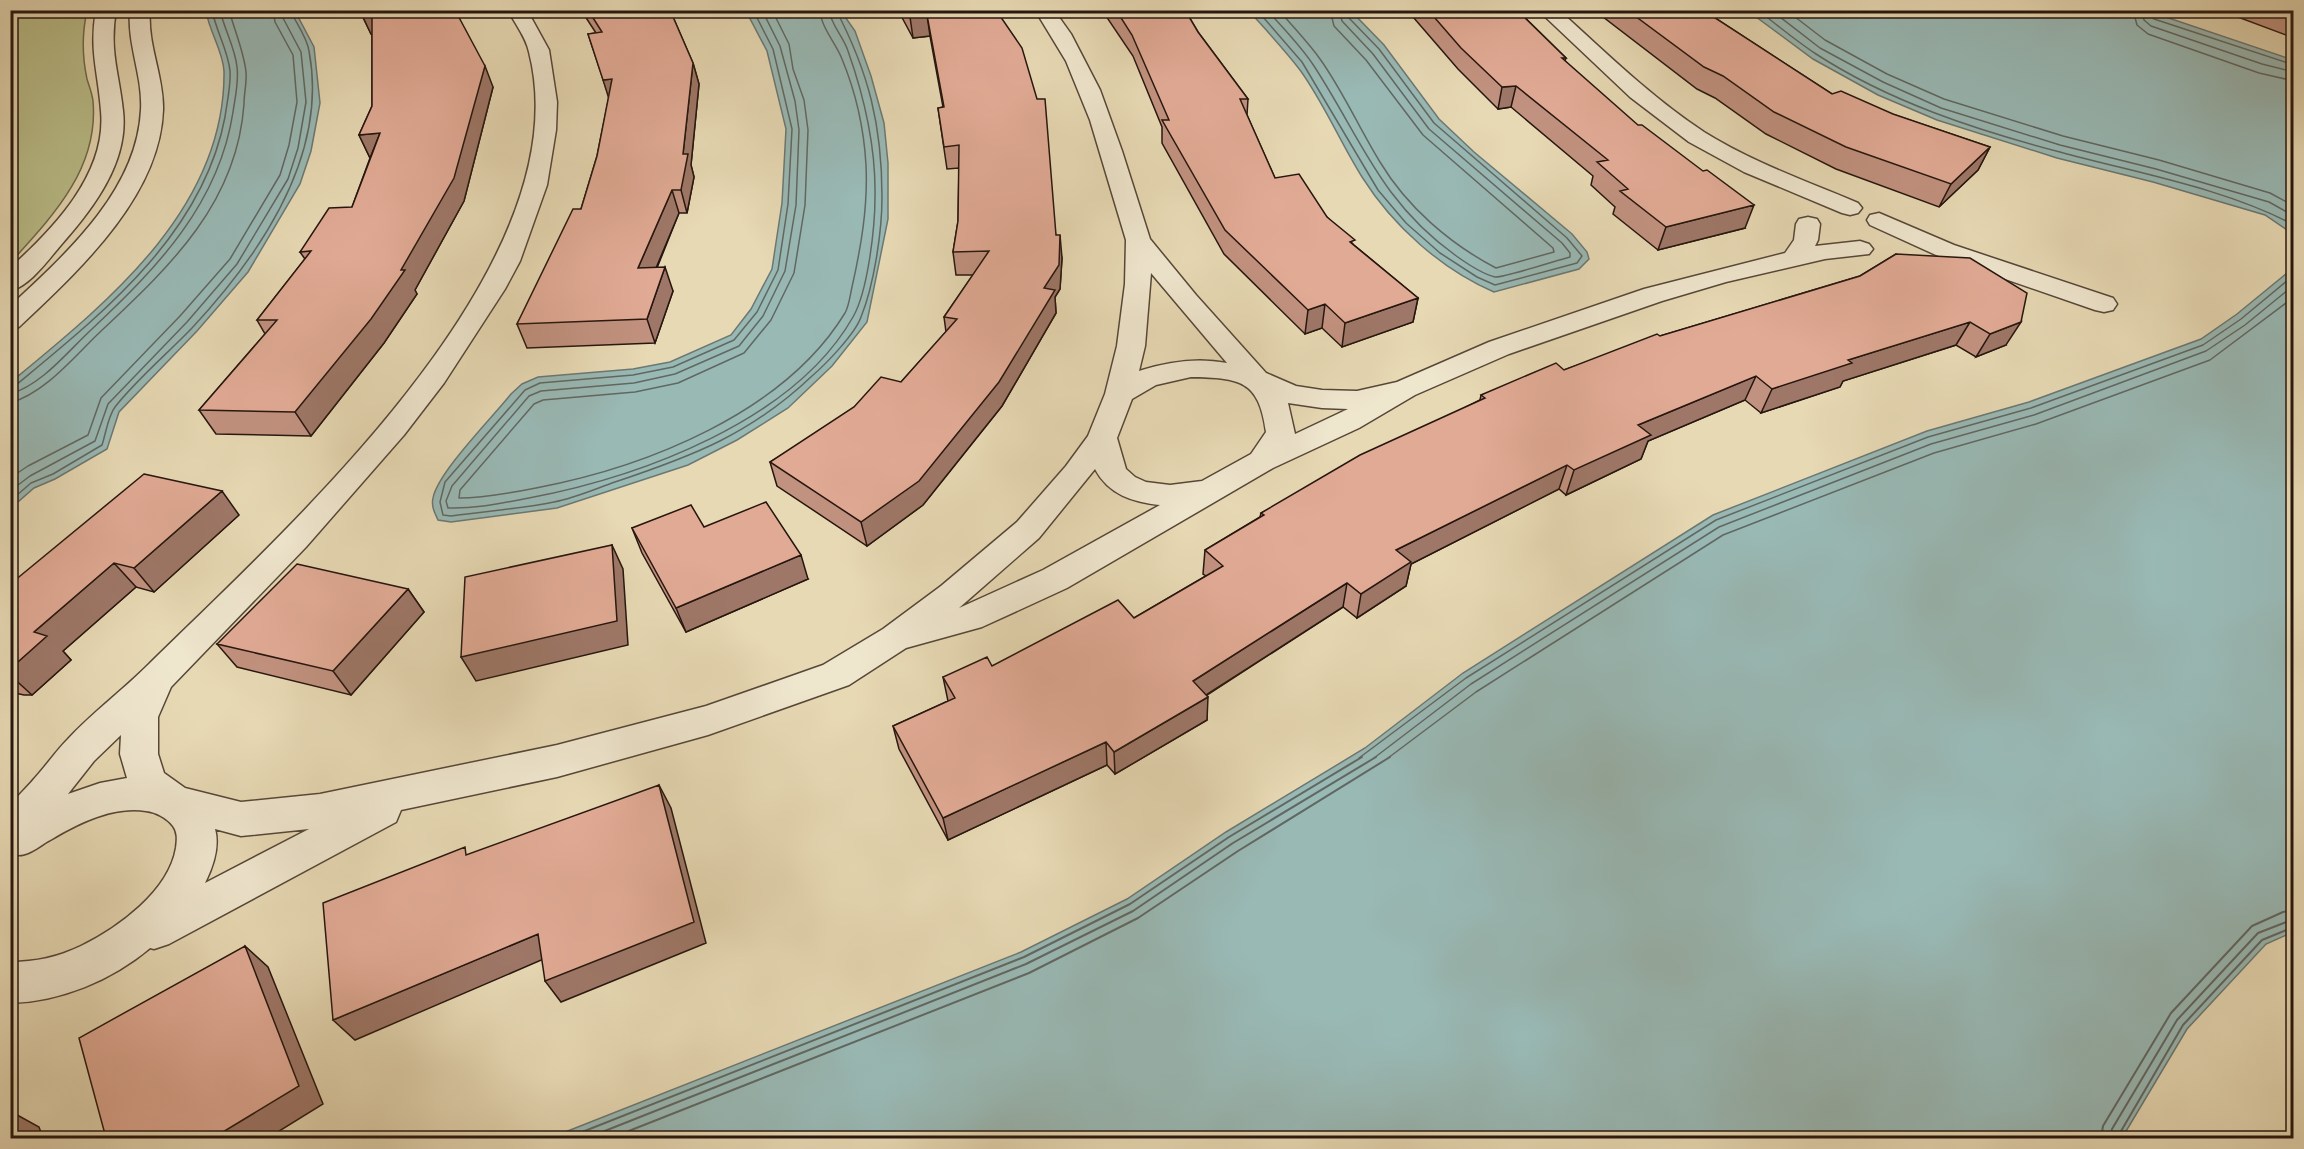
<svg xmlns="http://www.w3.org/2000/svg" width="2304" height="1149" font-family="Alegreya,serif">
<style>
.green{fill:#babe8a;stroke:#706a4c;stroke-width:1.5}
.water{fill:#99b9b5;stroke:#6b7873;stroke-width:1.5}
.lines{fill:none;stroke-linecap:round;stroke-linejoin:round}
.shore-far1{stroke:#606862;stroke-width:1.5}
.shore{stroke:#606862;stroke-width:2}
.street-casing{stroke:#564738;stroke-width:3}
.street{fill:#efe6ce;fill-rule:evenodd}
.wall{fill:#c29280;stroke:#26160f;stroke-width:1.5}
.shaded-wall{fill:#9e7768;stroke:#26160f;stroke-width:1.5}
.building{fill:#e1aa95;stroke:#26160f;stroke-width:1.5}
</style>
<rect width="100%" height="100%" fill="#e7d9b4"/>
<filter id="stains"><feTurbulence type="fractalNoise" baseFrequency=".00333" numOctaves="4"/><feColorMatrix values="0 0 0 0 .2 0 0 0 0 .09 0 0 0 0 .02 0 0 0 .5 -.17"/></filter>
<radialGradient id="worn" r=".72"><stop offset=".6" stop-color="#630" stop-opacity="0"/><stop offset="1" stop-color="#630" stop-opacity=".3"/></radialGradient>
<path class="green" d="M11 10 87 11C82 33 82 56 87 79 89 86 92 93 93 101 99 168 53 216 11 262Z"/>
<path class="water" d="M206 11H295L314 47 320 103 311 151 300 184 248 272 197 331 119 412 107 449 55 479 34 488 11 508V382C107 303 226 208 224 71 223 51 209 31 206 11Z
M746 11H841L855 31 871 76 884 123 888 163V219L867 322 832 366 788 408 737 440 688 465 557 508 451 522 438 520C435 513 431 507 433 498 438 472 492 418 511 394L522 384 538 377 633 369 670 362 731 335 751 309 772 269 782 203 786 129 767 51Z
M1249 11H1351L1384 45 1439 119 1474 152 1572 234 1587 252 1589 259 1579 269 1494 292C1441 269 1393 226 1362 177 1340 142 1324 103 1300 70 1284 49 1266 30 1249 11Z
M1748 11H2148L2293 60V234L2265 215 2153 182 2057 158 1937 120 1878 95 1813 59Z
M2293 265V932L2266 944 2187 1029 2122 1138H550L1021 952 1127 899 1226 832 1365 748 1463 673 1713 515 1927 431 2029 402 2201 339 2237 314 2287 273Z"/>
<g class="lines">
<path class="shore-far1" d="M753 10 773 49 792 129 788 204 778 270 757 312 734 340 673 367 633 375 540 383 525 390 445 482 440 502 443 515 451 516C485 511 521 509 554 502 575 498 595 489 615 482 693 456 751 434 812 376 826 364 855 334 861 317 874 285 882 232 882 197 882 126 869 73 836 10
M762 10 780 46 795 101 799 130 796 205 785 271 763 316 739 346 675 374 634 383 541 391 529 396 452 486 446 501 448 508C475 509 502 503 529 498 640 477 794 421 853 317 868 291 875 227 875 197 876 146 865 99 848 51 843 36 831 25 829 10
M772 10 789 44 793 69 804 100 808 130 805 205 794 273 771 320 744 353 678 383 635 392 543 400 534 404 460 490 459 498C485 498 511 493 536 488 646 467 784 413 845 313 849 306 850 296 852 287 861 247 868 207 866 165 864 129 856 93 842 59 836 43 821 28 820 10
M1257 10 1302 62 1378 190 1406 223 1440 253 1477 277 1495 285 1577 263 1582 256 1567 238 1434 123 1379 49 1348 17 1347 10
M1267 10C1283 28 1301 46 1314 66 1361 138 1380 201 1455 255 1466 263 1482 274 1495 277 1503 278 1558 260 1570 257V253L1562 243 1429 129 1373 54 1342 21 1339 10
M1279 10C1292 26 1308 42 1320 59 1343 91 1359 128 1380 162 1407 207 1450 244 1496 268L1554 252 1553 248 1423 135 1366 60 1334 26 1330 10
M1758 10C1777 25 1796 41 1816 54 1890 102 1976 130 2060 152 2136 173 2225 188 2294 225
M1771 10 1820 48 1883 82 1941 108 2060 145 2156 169 2269 202 2294 216
M1786 10 1825 40 1887 74 1944 99 2063 136 2159 160 2270 193 2294 206
M2133 10 2137 25 2148 34 2259 73 2294 81
M2142 10 2144 20 2151 26 2262 64 2294 72
M2150 10V15L2154 19 2294 65
M10 386 16 385C103 313 203 234 225 117 227 102 231 86 230 71 228 50 216 31 212 10
M10 394C42 385 68 351 92 329 157 268 219 204 233 112 235 98 239 82 237 67 235 47 224 29 220 10
M10 403C45 393 73 358 99 333 168 268 237 205 244 104 244 93 247 82 246 72 244 52 234 29 229 10
M10 478 28 466 88 435 101 398 180 316 230 259 280 175 289 145 297 102 293 55 275 22 273 10
M10 491 30 476 95 441 108 404 187 322 237 264 288 179 298 148 306 102 301 52 283 18 282 10
M10 501 31 483 53 474 102 445C106 433 108 416 115 407 136 380 168 353 192 328 260 255 329 156 309 51 307 37 296 23 290 10
M1359 758 1466 678 1716 520 1928 437 2031 408 2203 345 2241 319 2294 275
M1374 758 1471 684 1719 527 1931 444 2034 415 2206 351 2245 325 2294 285
M1388 758 1476 692 1723 535 1934 453 2036 424 2210 360 2294 297"/>
<path class="shore" d="M567 1138 1024 957 1130 904 1229 837 1362 757
M587 1138 1026 964 1133 911 1233 843 1376 757
M611 1138 1029 973 1138 918 1238 851 1390 757
M2101 1138 2103 1126 2171 1013 2252 926 2283 912 2294 910
M2110 1138 2112 1129 2177 1020 2258 933 2294 919
M2117 1138 2183 1025 2262 940 2294 927"/>
<g class="street-casing">
<path id="street" d="M96 10H116C109 52 119 72 123 111 129 162 93 209 61 245 48 260 30 286 10 291V268C53 229 107 174 101 111 98 71 89 51 96 10Z
M130 10H150C147 45 164 76 163 110 160 197 78 271 19 327L10 329V306C66 254 137 191 141 110 143 76 127 45 130 10Z
M508 10H527L549 50 557 102 556 130 547 185 520 261 505 289 444 383 404 435 306 547 171 687 158 717V754L164 773 185 788 241 802 320 794 557 745 706 706 823 665 883 629 941 586 1017 522 1066 466 1088 436 1105 394 1117 346 1125 284 1126 240 1090 120 1066 61 1035 10H1054L1071 34 1100 90 1122 151 1150 239 1196 295 1266 373 1296 386 1322 390 1357 391 1397 382 1489 342 1644 289 1785 253 1794 240 1796 224 1799 219 1808 217 1817 219 1820 224 1818 240 1815 246 1860 241 1869 244 1873 249 1869 254 1825 259 1726 282 1662 301 1509 354 1415 395 1359 428 1273 468 1067 588 982 627 906 648 849 685 708 735 557 777 401 810 396 822 169 944 154 949 150 948C112 980 60 1002 10 1003V962C36 962 58 957 81 946 118 928 169 891 176 848 177 840 178 833 173 826 167 818 156 812 146 811 113 806 79 823 52 839 42 844 30 855 19 855 16 855 13 854 10 854 10 843 7 816 11 807 15 797 28 787 34 779 46 766 56 751 68 739 93 712 123 690 149 664 285 530 584 266 529 52 526 37 515 24 508 10ZM1151 273 1227 363C1196 357 1167 362 1139 371L1145 346ZM1191 377C1240 378 1259 380 1266 432L1251 454 1202 481 1170 485 1146 482 1135 477 1126 469 1117 438 1132 399 1156 385ZM1288 403 1322 408 1348 409 1295 434ZM1095 469C1109 495 1133 502 1160 505L1043 570 959 608 1039 538ZM121 735 120 754 127 778 100 783 68 794 94 761ZM215 829 241 836 309 829 205 883C213 867 220 847 215 829Z
M1538 10H1559C1606 53 1651 97 1704 132 1752 162 1806 181 1858 203L1862 208 1858 213 1850 215 1842 213 1744 172 1689 142 1630 97Z
M1879 213 1954 245 2113 298 2117 304 2113 310 2104 312 2095 310 1936 255 1870 225 1867 220 1870 215Z"/>
</g>
<use href="#street" class="street"/>
</g>
<path class="wall" d="M581 10H670L693 63 699 84 691 165 694 177 687 213H679L657 268 673 291 655 343 527 348 517 324 581 209 597 156 609 97 588 34 596 33Z
M898 10H996L1062 258 1060 289 1055 297 1056 313 1002 406 923 505 867 546 777 486 770 462 901 382 946 332 944 317 973 275H956L953 252 958 221 959 168 947 169 938 108 943 107 930 36 913 38Z
M1095 10H1185L1198 32 1248 99 1247 115 1275 178 1327 217 1354 245 1418 298 1413 322 1342 347 1322 328 1305 334 1224 254 1162 143V127L1133 56 1104 13 1098 14Z
M1407 10H1517L1566 58 1565 61 1745 228 1658 250 1613 214 1615 207 1591 185 1593 176 1511 107 1498 109 1458 69Z
M1594 10H1703L1832 94 1990 147 1978 170 1939 207 1836 169 1766 134 1715 98 1697 89Z
M2219 10H2294V38Z
M361 13 493 87 464 201 415 290 417 294 384 343 311 436 216 434 199 410 265 334 257 320 305 259 300 252 352 207 370 158 359 135 372 106V34H371Z
M1896 254 2006 345 1976 357 1956 345 1843 381 1840 387 1761 413 1745 400 1648 441 1641 459 1566 495 1559 489 1411 564 1406 586 1357 618 1343 607 1207 695V720L1115 774 1107 765 948 840 899 749 893 726 948 701 943 677 992 666 1134 618 1206 576 1203 574 1205 550 1260 517 1261 513 1480 400 1481 395 1564 370 1660 336 1860 276Z
M239 515 154 592 136 587 63 651 71 660 32 695H24L10 692V580L14 581Z
M704 527 808 579 686 632 642 553 632 528Z
M408 589 424 612 351 695 237 667 217 644Z"/>
<path class="shaded-wall" d="M1098 10H1104V13L1098 14Z
M372 11 381 32 371 34 361 13Z
M927 15 930 36 913 38 910 17Z
M693 63 699 84 691 165 694 177 687 213 681 190 683 154Z
M485 66 493 87 464 201 415 290 417 294 384 343 311 436 295 412Z
M612 79 610 102 603 80Z
M1516 86 1511 107 1498 109 1502 87Z
M380 133 370 158 359 135Z
M1990 147 1978 170 1939 207 1951 184Z
M672 190 679 213 646 292 638 268Z
M1754 205 1745 228 1658 250 1666 227Z
M1060 235 1062 258 1060 289 1055 297 1056 313 1002 406 923 505 867 546 861 522 1044 288Z
M665 267 673 291 655 343 647 319Z
M1418 298 1413 322 1342 347 1345 323Z
M1325 304 1322 328 1305 334 1308 310Z
M1970 322 1956 345 1843 381 1840 387 1761 413 1772 389 1848 360Z
M2021 322 2006 345 1976 357 1990 334Z
M1756 376 1745 400 1648 441 1641 459 1566 495 1574 470 1638 425Z
M1567 465 1559 489 1411 564 1406 586 1357 618 1361 594 1396 550Z
M222 491 239 515 154 592 134 568Z
M612 545 623 569 628 645 476 681 461 657Z
M801 555 808 579 686 632 676 608Z
M114 563 136 587 63 651 71 660 32 695 10 675V669L34 632Z
M1347 583 1343 607 1192 704 1193 681Z
M408 589 424 612 351 695 333 671Z
M1208 697 1207 720 1115 774 1114 752Z
M1106 742 1107 765 948 840 943 818Z
M659 785 671 808 706 943 561 1002 545 981Z
M538 934 553 955 355 1040 333 1020Z
M245 946 268 967 323 1104 268 1138H213Z
M10 1111 39 1127 43 1138H16L10 1121Z"/>
<path class="building" d="M360 10H455L485 66 454 178 401 270H405L371 319 295 412 199 410 277 320H257L311 251 300 252 329 208 352 207 380 133 359 135 372 106V11L361 13Z
M588 10H670L693 63 683 154H688L681 190H672L638 268 665 267 647 319 517 324 573 209H581L597 156 612 79 603 80 588 34 602 32Z
M907 10H996L1022 48 1037 99H1045L1056 235H1060L1059 265 1044 288 1055 290 999 382 919 481 861 522 770 462 854 407 881 377 901 382 957 319 944 317 989 251 953 252 958 221 959 145 944 147 938 108 944 107 927 15 910 17Z
M1116 10H1185L1198 32 1248 99H1240L1275 178 1299 174 1327 217 1355 240 1350 242 1418 298 1345 323 1325 304 1308 310 1225 230 1162 120H1169L1132 35Z
M1428 10H1517L1566 58H1562L1638 125H1642L1703 171 1707 170 1754 205 1666 227 1620 191 1628 189 1597 162 1608 160 1516 86 1502 87 1461 48Z
M1627 10H1703L1832 94 1841 91 1893 114 1990 147 1951 184 1846 147 1774 112 1723 76 1704 67Z
M1896 254 1970 258 2027 293 2021 322 1990 334 1970 322 1848 360 1852 363 1772 389 1756 376 1638 425 1651 435 1574 470 1567 465 1396 550 1411 562 1361 594 1347 583 1193 681 1208 697 1114 752 1106 742 943 818 893 726 955 698 943 677 987 657 992 666 1118 600 1134 618 1223 566 1205 550 1264 515 1261 513 1360 455 1485 398 1481 395 1556 363 1564 370 1657 334 1660 336 1860 276Z
M144 474 222 491 134 568 114 563 34 632 47 636 10 669V580L14 581Z
M766 502 801 555 676 608 632 528 691 505 704 527Z
M612 545 617 621 461 657 465 577Z
M297 564 408 589 333 671 217 644Z
M659 785 694 922 545 981 538 934 333 1020 323 903 465 847 466 855Z
M245 946 299 1086 213 1138H106L79 1038Z
M10 1121 16 1138H10Z"/>
<rect width="2304" height="1149" fill="none" stroke="#e7d9b4" stroke-width="36"/>
<rect x="12" y="12" width="2280" height="1125" fill="none" stroke="#26160f" stroke-width="3"/>
<rect x="18" y="18" width="2268" height="1113" fill="none" stroke="#26160f" stroke-width="1.5"/>
<rect width="100%" height="100%" filter="url(#stains)"/>
<rect width="100%" height="100%" fill="url(#worn)"/>
</svg>
